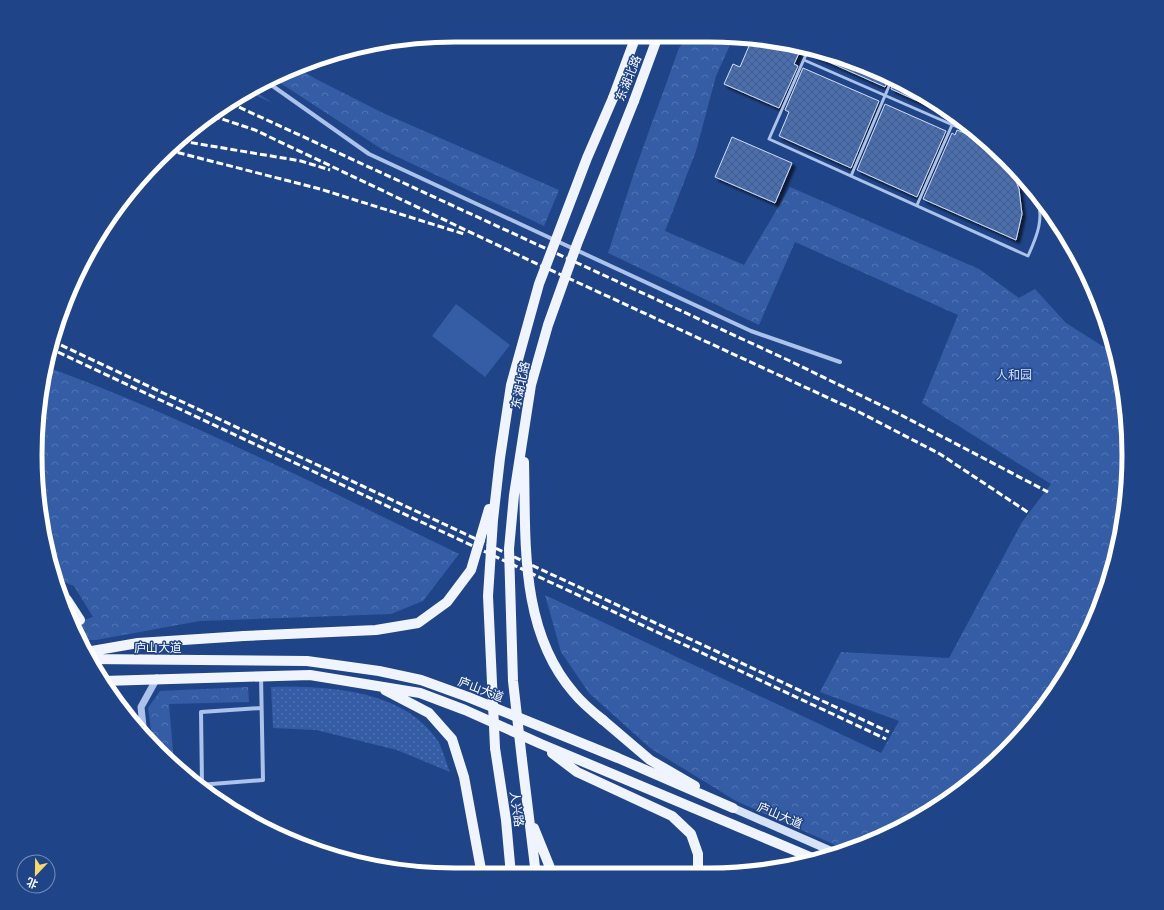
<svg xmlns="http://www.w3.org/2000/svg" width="1164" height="910" font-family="Montserrat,'Noto Sans SC',sans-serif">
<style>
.grass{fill:url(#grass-dots)}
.forest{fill:url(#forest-crowns)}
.pitch{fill:#345da6}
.building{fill:url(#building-cross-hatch);stroke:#d0def8;filter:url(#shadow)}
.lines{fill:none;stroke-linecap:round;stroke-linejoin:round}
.primary-tunnel{stroke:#41609a;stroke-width:10;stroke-dasharray:10 5;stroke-linecap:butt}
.service{stroke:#abc2eb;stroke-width:3}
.minor{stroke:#abc2eb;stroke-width:4}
.tertiary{stroke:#abc2eb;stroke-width:7}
.secondary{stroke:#d6e2f8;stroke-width:8}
.primary{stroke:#eff4fe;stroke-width:10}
.rail{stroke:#fff;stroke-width:3;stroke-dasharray:7 3;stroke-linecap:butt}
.primary-bridge{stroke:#eff4fe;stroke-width:10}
.labels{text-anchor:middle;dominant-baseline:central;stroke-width:3;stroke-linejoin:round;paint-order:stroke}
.street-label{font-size:12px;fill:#fff;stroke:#204488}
.park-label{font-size:12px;fill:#d0def8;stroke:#204488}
.rim{fill:none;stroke:#fff;stroke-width:5}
</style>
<defs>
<pattern id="grass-dots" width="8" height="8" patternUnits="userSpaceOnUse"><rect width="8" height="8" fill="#345da6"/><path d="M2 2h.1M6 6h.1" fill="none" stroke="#5275b3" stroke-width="1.8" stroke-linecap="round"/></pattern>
<pattern id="forest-crowns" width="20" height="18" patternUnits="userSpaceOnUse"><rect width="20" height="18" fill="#345da6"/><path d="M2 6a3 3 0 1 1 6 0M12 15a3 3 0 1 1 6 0" fill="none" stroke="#5275b3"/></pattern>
<pattern id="building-cross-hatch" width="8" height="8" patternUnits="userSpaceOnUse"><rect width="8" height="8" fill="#496eb1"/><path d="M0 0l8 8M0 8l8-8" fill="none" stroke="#4b5b79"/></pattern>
<filter id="shadow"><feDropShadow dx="3.5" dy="3.5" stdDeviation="1" flood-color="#0009"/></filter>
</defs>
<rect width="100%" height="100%" fill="#204488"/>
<path class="grass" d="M271 687C327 686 403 689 438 741 443 750 446 763 450 772L397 750 316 730 273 728Z"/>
<path class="forest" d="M689 36H734L716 76 696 151 665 231 744 265 790 187 979 269 1019 298 1035 289 1066 323 1115 354 1125 400 1128 482 1115 563 1086 641 1042 710 986 771 919 819 849 851 736 801 650 748 589 693 561 652 545 595 881 753 899 721 820 692 841 652 949 658 1022 522 1051 484 922 403 958 315 795 242 759 325 608 253 635 170 679 48Z
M300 69 314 78 383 113 559 190 544 226 383 150 274 79Z
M251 89 273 103 245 91Z
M47 367C188 419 323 488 459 554L423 601 391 614 200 621 96 640H81L74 623 93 617 74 586 55 578 49 564 35 455Z
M248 687 249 702 169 704 174 763 153 744 148 708 160 691Z"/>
<path class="pitch" d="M456 304 510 345 485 377 432 336Z"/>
<path class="building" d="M752 39 801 49 794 64 798 66 779 108 724 84 733 64 740 67Z
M814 51 844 57 889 78 885 87 813 55Z
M803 68 879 101 851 168 779 136 789 112 785 110Z
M895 80 919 91 944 109 942 112 891 89Z
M885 104 946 131 917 197 857 170Z
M961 122 975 132 960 125Z
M957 130 981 140 979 144 993 150 1011 169 1019 189 1022 214 1016 240 923 199 952 133 955 135Z
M732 137 792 163 775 203 715 177Z"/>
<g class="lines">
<path class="primary-tunnel" d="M80 620V638"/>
<path class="service" d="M808 50 769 139 1028 256C1038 234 1044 219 1037 195
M804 60 987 140
M851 176 892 79
M917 205 952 125"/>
<path class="minor" d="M267 82 369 154 751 331 840 362
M202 784 201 712 261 708
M199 785 263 780 261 676"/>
<path class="tertiary" d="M104 681 111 693
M144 736 141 707 157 678"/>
<path class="secondary" d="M733 808 838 854"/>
<path class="primary" d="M613 98 636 36
M634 101 658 36
M63 597 67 600 80 620
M86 652 138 643 244 636
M89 659 307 661 379 671 421 680 468 697 618 758 733 808
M103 681 310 675 420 693 465 710 541 744 815 859
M385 690 429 713 452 739 464 777 482 875
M603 720 650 760 695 786
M495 748 506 820 511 875
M552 753 577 772 672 816 691 834 698 854V874
M522 760 536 875
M534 828 553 875"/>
<path class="rail" d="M230 103 790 361 901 415 1048 492
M213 116 255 130 531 261 859 412 940 454 1029 513
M181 141 301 161 330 170
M168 150 320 189 464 234
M52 341 889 732
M49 348 886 739"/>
<path class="primary-bridge" d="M524 462C526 540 519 630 574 693 582 703 593 712 603 720
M244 636 376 630 418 623 447 602 471 570 489 509
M495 748 488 596 493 520 500 458 511 385 539 284 587 158 613 98
M522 760 513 681 509 549 514 495 531 385 548 325 577 244 634 101"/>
</g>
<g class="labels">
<g class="street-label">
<text transform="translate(628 78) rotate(-68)">东湖北路</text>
<text transform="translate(520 385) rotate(-78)">东湖北路</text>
<text x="158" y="647">庐山大道</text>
<text transform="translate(481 689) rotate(21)">庐山大道</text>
<text transform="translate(517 809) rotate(82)">人兴路</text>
<text transform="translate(780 815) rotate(23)">庐山大道</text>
</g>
<g class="park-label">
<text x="1014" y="374">人和园</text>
</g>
</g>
<path d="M0 0H1164V910H0ZM455 42H709A413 413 0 0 1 1122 455V455A413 413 0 0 1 709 868H455A413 413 0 0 1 42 455V455A413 413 0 0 1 455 42Z" fill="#204488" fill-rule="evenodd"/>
<path class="rim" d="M455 42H709A413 413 0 0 1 1122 455V455A413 413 0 0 1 709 868H455A413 413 0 0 1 42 455V455A413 413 0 0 1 455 42Z"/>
<g transform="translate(36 874) rotate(202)"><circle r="19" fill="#204488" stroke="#798fb8"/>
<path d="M0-3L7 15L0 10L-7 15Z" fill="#f8dc6b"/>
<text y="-6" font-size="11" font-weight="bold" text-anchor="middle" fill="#ffffff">北</text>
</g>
</svg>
